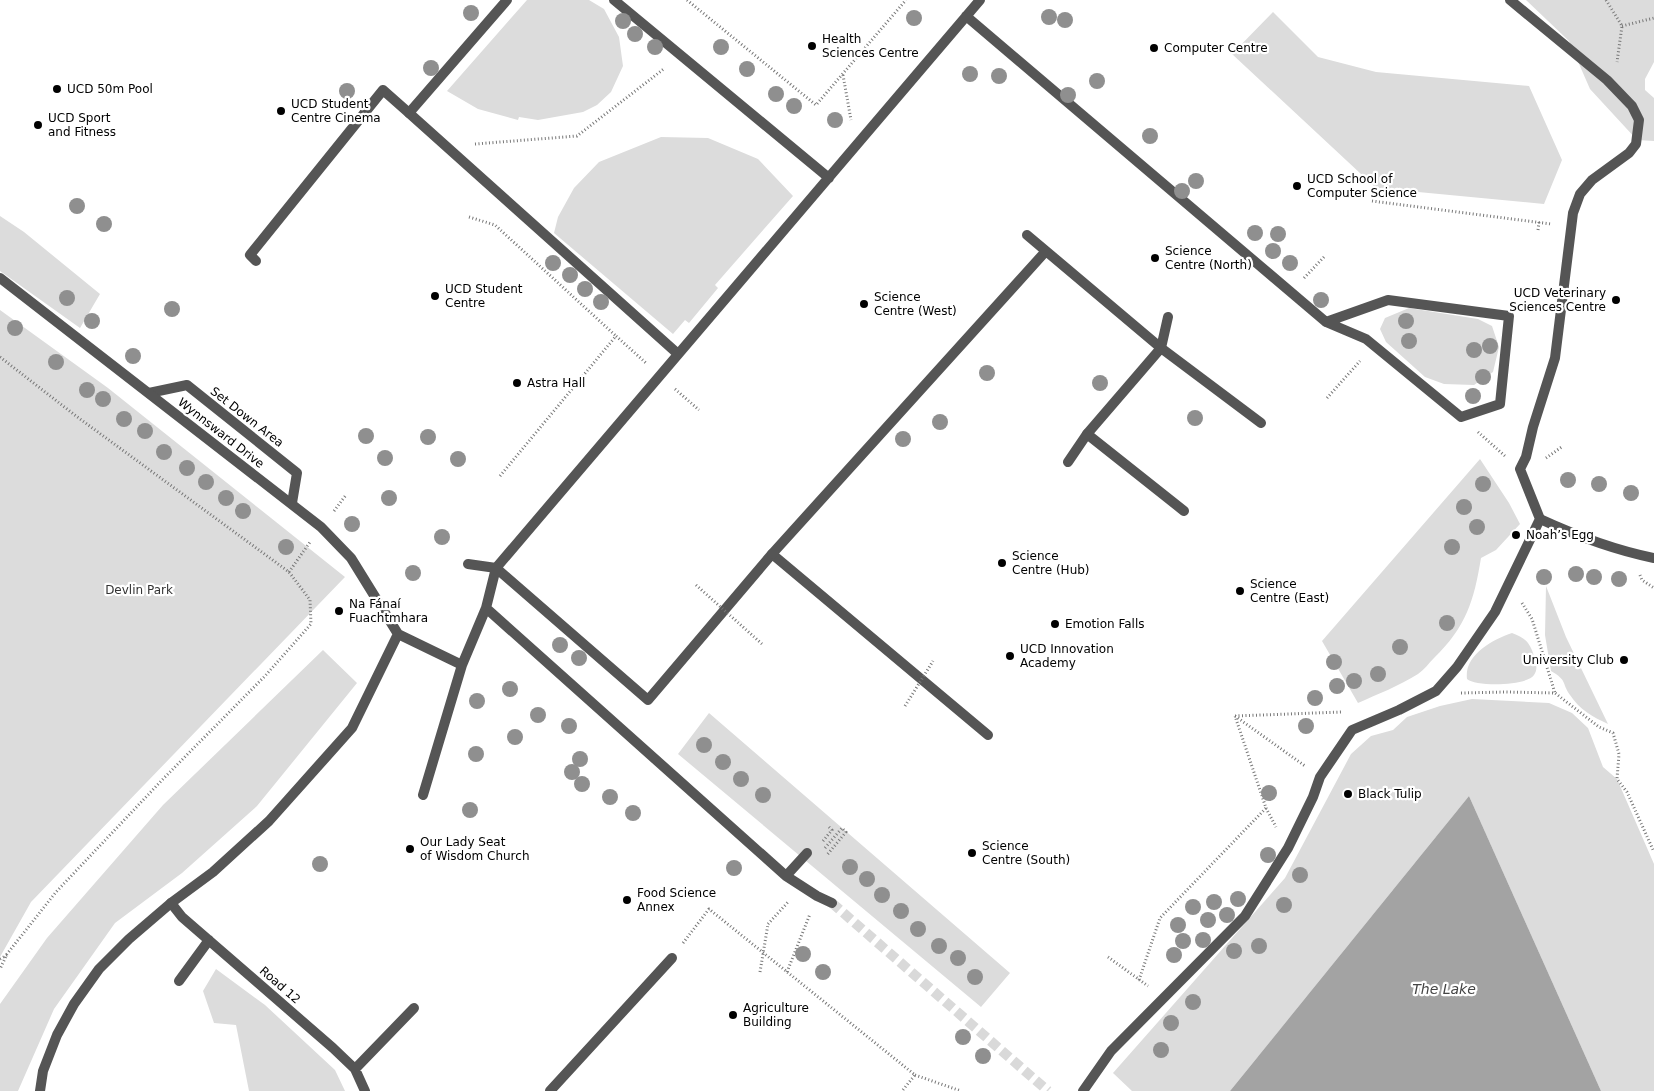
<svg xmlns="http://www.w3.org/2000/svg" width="1654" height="1091" font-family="'DejaVu Sans',sans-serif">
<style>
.green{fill:#dcdcdc}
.water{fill:#a3a3a3}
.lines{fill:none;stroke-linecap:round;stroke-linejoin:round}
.street-tunnel{stroke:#d9d9d9;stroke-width:10;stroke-dasharray:10 5;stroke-linecap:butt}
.path{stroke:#777;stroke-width:3;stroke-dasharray:1 2.5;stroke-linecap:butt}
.lane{stroke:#555;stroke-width:10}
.street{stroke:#555;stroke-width:10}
.path-bridge{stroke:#777;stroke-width:3;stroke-dasharray:1 2.5;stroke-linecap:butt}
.tree{fill:#8f8f8f}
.poi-dot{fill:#000;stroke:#fff;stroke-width:2}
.labels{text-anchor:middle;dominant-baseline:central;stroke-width:4.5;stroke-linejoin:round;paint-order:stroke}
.poi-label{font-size:12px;fill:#000;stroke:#fff;text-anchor:start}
.street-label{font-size:12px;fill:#000;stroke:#fff}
.park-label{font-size:12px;fill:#333;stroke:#fff}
.water-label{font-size:14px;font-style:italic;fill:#444;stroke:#fff}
</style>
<rect width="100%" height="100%" fill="#fff"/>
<path class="green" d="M527 0H589L604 9 619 37 623 66 611 92 597 105 583 112 538 120 519 117 518 120 478 109 447 91Z
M1526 0H1654V62L1645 79V90L1654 98V141L1637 140 1590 89 1569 41Z
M1273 12 1318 57 1376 72 1529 86 1562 160 1544 204 1376 188 1232 54Z
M661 137 708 138 758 159 793 196 715 285 718 288 689 323 685 320 673 334 554 233 558 217 574 188 599 162Z
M0 216 24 232 100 294 80 328 0 271Z
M1409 308 1478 319 1492 326 1499 347 1493 372 1474 385 1444 384 1425 377 1386 342 1380 329 1385 318Z
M0 310 108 388 345 577 31 902 0 957Z
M1480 459 1509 503 1520 524 1496 550 1481 558C1474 601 1466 627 1434 658 1429 663 1424 670 1418 674 1399 686 1378 694 1358 703L1322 641Z
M1546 586 1566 637 1608 724C1593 717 1580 710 1570 695 1561 682 1568 681 1551 671L1545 635Z
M1512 633C1523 637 1529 641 1533 653 1535 660 1539 668 1534 675 1527 686 1476 687 1467 679 1464 655 1492 640 1512 633Z
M323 650 357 683 257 806 182 873 115 923 54 1009 18 1091H0V1004L47 938 163 805Z
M1472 699 1549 703 1572 713 1588 728 1603 767 1617 779 1654 864V1091H1601L1469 796 1230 1091H1132L1113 1073 1285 878 1351 754 1371 736 1393 730 1407 717 1440 706Z
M709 713 1010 973 981 1007 678 754Z
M216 969 265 1005 335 1070 345 1091H249L236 1025 214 1023 203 991Z"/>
<path class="water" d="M1469 796 1601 1091H1230Z"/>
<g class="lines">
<path class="street-tunnel" d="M832 903 1048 1091"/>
<path class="path" d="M687 0 816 105 906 0
M1606 0 1622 26 1617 62
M1622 26 1654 18
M843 75 851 120
M475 144 577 136 665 68
M1372 201 1551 224
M469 217 495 225 616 336
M1538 230 1539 222
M1304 278 1324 257
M0 357 76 416 289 572 310 600 311 624 265 676 164 778 56 892 7 954 0 969
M675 389 699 410
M1327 398 1360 361
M1478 432 1505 456
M1546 458 1563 446
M500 476 616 336 646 363
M334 511 346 495
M289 572 310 542
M1640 575 1642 580 1654 588
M1522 603 1532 619 1555 693
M1461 693 1506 692 1555 693 1599 727 1613 733 1619 754 1617 779 1627 792 1654 852
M1235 716 1342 712
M1235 716 1305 766
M1266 808 1276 827
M823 841 832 830 829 827
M825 848 842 828 846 832 827 855
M768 924 789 901
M683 943 709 909 915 1075 902 1091
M1108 957 1148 986
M0 959 7 955
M787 972 810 914
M1139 980 1160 918 1266 808 1235 716
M915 1075 961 1091"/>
<path class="lane" d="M507 0 409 113 678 354
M614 0 829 178
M980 0 496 568 648 700 772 554 988 735
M966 16 1326 322 1366 339 1461 417 1500 404 1509 316 1388 300 1326 322
M149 393 187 385 297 473 292 503
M1087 434 1184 511
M1540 519C1577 536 1614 550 1654 558
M171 903 182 917 333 1048 355 1069 365 1091
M179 981 209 940
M355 1069 414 1008
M550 1091 672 958"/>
<path class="street" d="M1027 235 1161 348 1261 423
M256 261 250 255 383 90 409 113
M0 278 321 527 351 558 398 634
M1068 462 1087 434 1161 348 1168 317
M772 554 1046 251
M468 564 496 568 486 608
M398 634 462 665 486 608 786 876 817 896 832 903
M423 795 462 665
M786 876 807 853
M40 1091 43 1071 57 1035 74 1004 99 969 129 939 171 903 213 872 269 821 352 728 398 634
M1083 1091 1111 1051 1245 916 1288 848 1313 797 1320 777 1352 730 1399 710 1436 691 1457 667 1495 612 1540 519 1520 469 1526 457 1533 427 1555 358 1573 213 1580 194 1592 180 1629 153 1636 144 1639 120 1632 106 1607 80 1510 0"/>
<path class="path-bridge" d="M696 585 762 644
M905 706 933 661
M760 972 768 924"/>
</g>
<g class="tree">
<circle cx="471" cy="13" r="8"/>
<circle cx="1049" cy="17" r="8"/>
<circle cx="914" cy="18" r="8"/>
<circle cx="1065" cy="20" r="8"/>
<circle cx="623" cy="21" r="8"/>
<circle cx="635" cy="34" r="8"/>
<circle cx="655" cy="47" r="8"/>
<circle cx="721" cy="47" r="8"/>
<circle cx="431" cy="68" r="8"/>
<circle cx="747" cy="69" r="8"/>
<circle cx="970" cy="74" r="8"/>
<circle cx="999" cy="76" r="8"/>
<circle cx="1097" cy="81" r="8"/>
<circle cx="347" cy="91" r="8"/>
<circle cx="776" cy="94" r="8"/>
<circle cx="1068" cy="95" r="8"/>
<circle cx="794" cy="106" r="8"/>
<circle cx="835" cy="120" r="8"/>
<circle cx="1150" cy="136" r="8"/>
<circle cx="1196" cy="181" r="8"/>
<circle cx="1182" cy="191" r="8"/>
<circle cx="77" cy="206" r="8"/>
<circle cx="104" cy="224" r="8"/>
<circle cx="1255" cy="233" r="8"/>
<circle cx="1278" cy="234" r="8"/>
<circle cx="1273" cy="251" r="8"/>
<circle cx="553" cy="263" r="8"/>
<circle cx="1290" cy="263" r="8"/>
<circle cx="570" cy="275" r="8"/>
<circle cx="585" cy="289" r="8"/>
<circle cx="67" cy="298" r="8"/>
<circle cx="1321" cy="300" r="8"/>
<circle cx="601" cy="302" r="8"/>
<circle cx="172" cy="309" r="8"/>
<circle cx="92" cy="321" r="8"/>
<circle cx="1406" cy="321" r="8"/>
<circle cx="15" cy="328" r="8"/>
<circle cx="1409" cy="341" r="8"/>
<circle cx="1490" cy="346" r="8"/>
<circle cx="1474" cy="350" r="8"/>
<circle cx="133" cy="356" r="8"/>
<circle cx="56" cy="362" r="8"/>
<circle cx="987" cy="373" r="8"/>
<circle cx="1483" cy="377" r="8"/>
<circle cx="1100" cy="383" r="8"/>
<circle cx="87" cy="390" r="8"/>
<circle cx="1473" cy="396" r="8"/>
<circle cx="103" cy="399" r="8"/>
<circle cx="1195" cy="418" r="8"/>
<circle cx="124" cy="419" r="8"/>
<circle cx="940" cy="422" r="8"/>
<circle cx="145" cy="431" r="8"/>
<circle cx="366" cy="436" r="8"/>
<circle cx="428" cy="437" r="8"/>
<circle cx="903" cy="439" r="8"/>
<circle cx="164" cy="452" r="8"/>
<circle cx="385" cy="458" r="8"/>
<circle cx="458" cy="459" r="8"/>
<circle cx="187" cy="468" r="8"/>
<circle cx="1568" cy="480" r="8"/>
<circle cx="206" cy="482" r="8"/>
<circle cx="1483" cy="484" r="8"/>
<circle cx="1599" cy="484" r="8"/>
<circle cx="1631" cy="493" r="8"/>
<circle cx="226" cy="498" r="8"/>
<circle cx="389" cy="498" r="8"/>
<circle cx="1464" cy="507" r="8"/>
<circle cx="243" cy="511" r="8"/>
<circle cx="352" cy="524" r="8"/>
<circle cx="1477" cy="527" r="8"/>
<circle cx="442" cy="537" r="8"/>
<circle cx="286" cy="547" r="8"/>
<circle cx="1452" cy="547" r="8"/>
<circle cx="413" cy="573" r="8"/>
<circle cx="1576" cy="574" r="8"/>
<circle cx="1544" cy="577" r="8"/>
<circle cx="1594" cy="577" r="8"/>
<circle cx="1619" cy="579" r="8"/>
<circle cx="1447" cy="623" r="8"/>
<circle cx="560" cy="645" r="8"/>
<circle cx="1400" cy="647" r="8"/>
<circle cx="579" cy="658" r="8"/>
<circle cx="1334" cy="662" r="8"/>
<circle cx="1378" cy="674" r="8"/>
<circle cx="1354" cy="681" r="8"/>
<circle cx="1337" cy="686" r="8"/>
<circle cx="510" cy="689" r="8"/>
<circle cx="1315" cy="698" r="8"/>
<circle cx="477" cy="701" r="8"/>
<circle cx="538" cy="715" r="8"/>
<circle cx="569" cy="726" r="8"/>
<circle cx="1306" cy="726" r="8"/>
<circle cx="515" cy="737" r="8"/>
<circle cx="704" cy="745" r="8"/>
<circle cx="476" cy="754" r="8"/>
<circle cx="580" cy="759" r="8"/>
<circle cx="723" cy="762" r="8"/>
<circle cx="572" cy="772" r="8"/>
<circle cx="741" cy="779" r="8"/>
<circle cx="582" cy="784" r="8"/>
<circle cx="1269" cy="793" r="8"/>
<circle cx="763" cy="795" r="8"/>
<circle cx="610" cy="797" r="8"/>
<circle cx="470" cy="810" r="8"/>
<circle cx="633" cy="813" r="8"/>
<circle cx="1268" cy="855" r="8"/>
<circle cx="320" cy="864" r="8"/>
<circle cx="850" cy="867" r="8"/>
<circle cx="734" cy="868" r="8"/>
<circle cx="1300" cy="875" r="8"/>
<circle cx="867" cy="879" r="8"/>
<circle cx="882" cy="895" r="8"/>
<circle cx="1238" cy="899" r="8"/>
<circle cx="1214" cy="902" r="8"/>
<circle cx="1284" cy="905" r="8"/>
<circle cx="1193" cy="907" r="8"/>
<circle cx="901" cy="911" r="8"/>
<circle cx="1227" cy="915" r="8"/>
<circle cx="1208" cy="920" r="8"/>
<circle cx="1178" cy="925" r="8"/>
<circle cx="918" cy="929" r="8"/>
<circle cx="1203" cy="940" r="8"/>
<circle cx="1183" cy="941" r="8"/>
<circle cx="939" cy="946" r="8"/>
<circle cx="1259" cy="946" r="8"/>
<circle cx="1234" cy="951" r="8"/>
<circle cx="803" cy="954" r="8"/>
<circle cx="1174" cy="955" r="8"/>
<circle cx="958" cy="958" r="8"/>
<circle cx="823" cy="972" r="8"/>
<circle cx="975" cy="977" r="8"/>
<circle cx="1193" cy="1002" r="8"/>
<circle cx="1171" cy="1023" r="8"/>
<circle cx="963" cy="1037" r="8"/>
<circle cx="1161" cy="1050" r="8"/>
<circle cx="983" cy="1056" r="8"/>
</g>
<g class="poi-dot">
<circle cx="812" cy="46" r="5"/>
<circle cx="1154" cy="48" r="5"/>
<circle cx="57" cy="89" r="5"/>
<circle cx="281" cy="111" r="5"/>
<circle cx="38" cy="125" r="5"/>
<circle cx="1297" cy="186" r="5"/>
<circle cx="1155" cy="258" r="5"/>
<circle cx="435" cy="296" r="5"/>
<circle cx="1616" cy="300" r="5"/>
<circle cx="864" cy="304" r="5"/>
<circle cx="517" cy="383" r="5"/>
<circle cx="1516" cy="535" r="5"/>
<circle cx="1002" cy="563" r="5"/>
<circle cx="1240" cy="591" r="5"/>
<circle cx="339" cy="611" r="5"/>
<circle cx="1055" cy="624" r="5"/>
<circle cx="1010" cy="656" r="5"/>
<circle cx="1624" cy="660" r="5"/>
<circle cx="1348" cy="794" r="5"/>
<circle cx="410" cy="849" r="5"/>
<circle cx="972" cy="853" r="5"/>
<circle cx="627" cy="900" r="5"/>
<circle cx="733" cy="1015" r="5"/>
</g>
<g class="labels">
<g class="poi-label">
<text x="822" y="39">Health<tspan x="822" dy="14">Sciences Centre</tspan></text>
<text x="1164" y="48">Computer Centre</text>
<text x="67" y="89">UCD 50m Pool</text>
<text x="291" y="104">UCD Student<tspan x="291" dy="14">Centre Cinema</tspan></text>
<text x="48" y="118">UCD Sport<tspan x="48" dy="14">and Fitness</tspan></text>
<text x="1307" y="179">UCD School of<tspan x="1307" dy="14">Computer Science</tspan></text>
<text x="1165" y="251">Science<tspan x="1165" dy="14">Centre (North)</tspan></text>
<text x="445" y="289">UCD Student<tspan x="445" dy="14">Centre</tspan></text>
<text x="1606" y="293" text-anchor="end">UCD Veterinary<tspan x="1606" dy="14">Sciences Centre</tspan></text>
<text x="874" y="297">Science<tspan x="874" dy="14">Centre (West)</tspan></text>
<text x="527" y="383">Astra Hall</text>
<text x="1526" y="535">Noah’s Egg</text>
<text x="1012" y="556">Science<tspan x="1012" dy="14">Centre (Hub)</tspan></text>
<text x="1250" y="584">Science<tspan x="1250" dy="14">Centre (East)</tspan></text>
<text x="349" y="604">Na Fánaí<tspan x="349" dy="14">Fuachtmhara</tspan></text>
<text x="1065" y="624">Emotion Falls</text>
<text x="1020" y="649">UCD Innovation<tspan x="1020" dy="14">Academy</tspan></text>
<text x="1614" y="660" text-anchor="end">University Club</text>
<text x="1358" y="794">Black Tulip</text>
<text x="420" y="842">Our Lady Seat<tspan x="420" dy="14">of Wisdom Church</tspan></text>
<text x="982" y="846">Science<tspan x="982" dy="14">Centre (South)</tspan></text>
<text x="637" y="893">Food Science<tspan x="637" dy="14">Annex</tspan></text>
<text x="743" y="1008">Agriculture<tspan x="743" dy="14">Building</tspan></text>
</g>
<g class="street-label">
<text transform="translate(247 417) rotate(38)">Set Down Area</text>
<text transform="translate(221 433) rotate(38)">Wynnsward Drive</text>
<text transform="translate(280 985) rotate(41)">Road 12</text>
</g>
<g class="park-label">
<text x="139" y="590">Devlin Park</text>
</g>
<g class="water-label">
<text x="1444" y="989">The Lake</text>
</g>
</g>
</svg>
